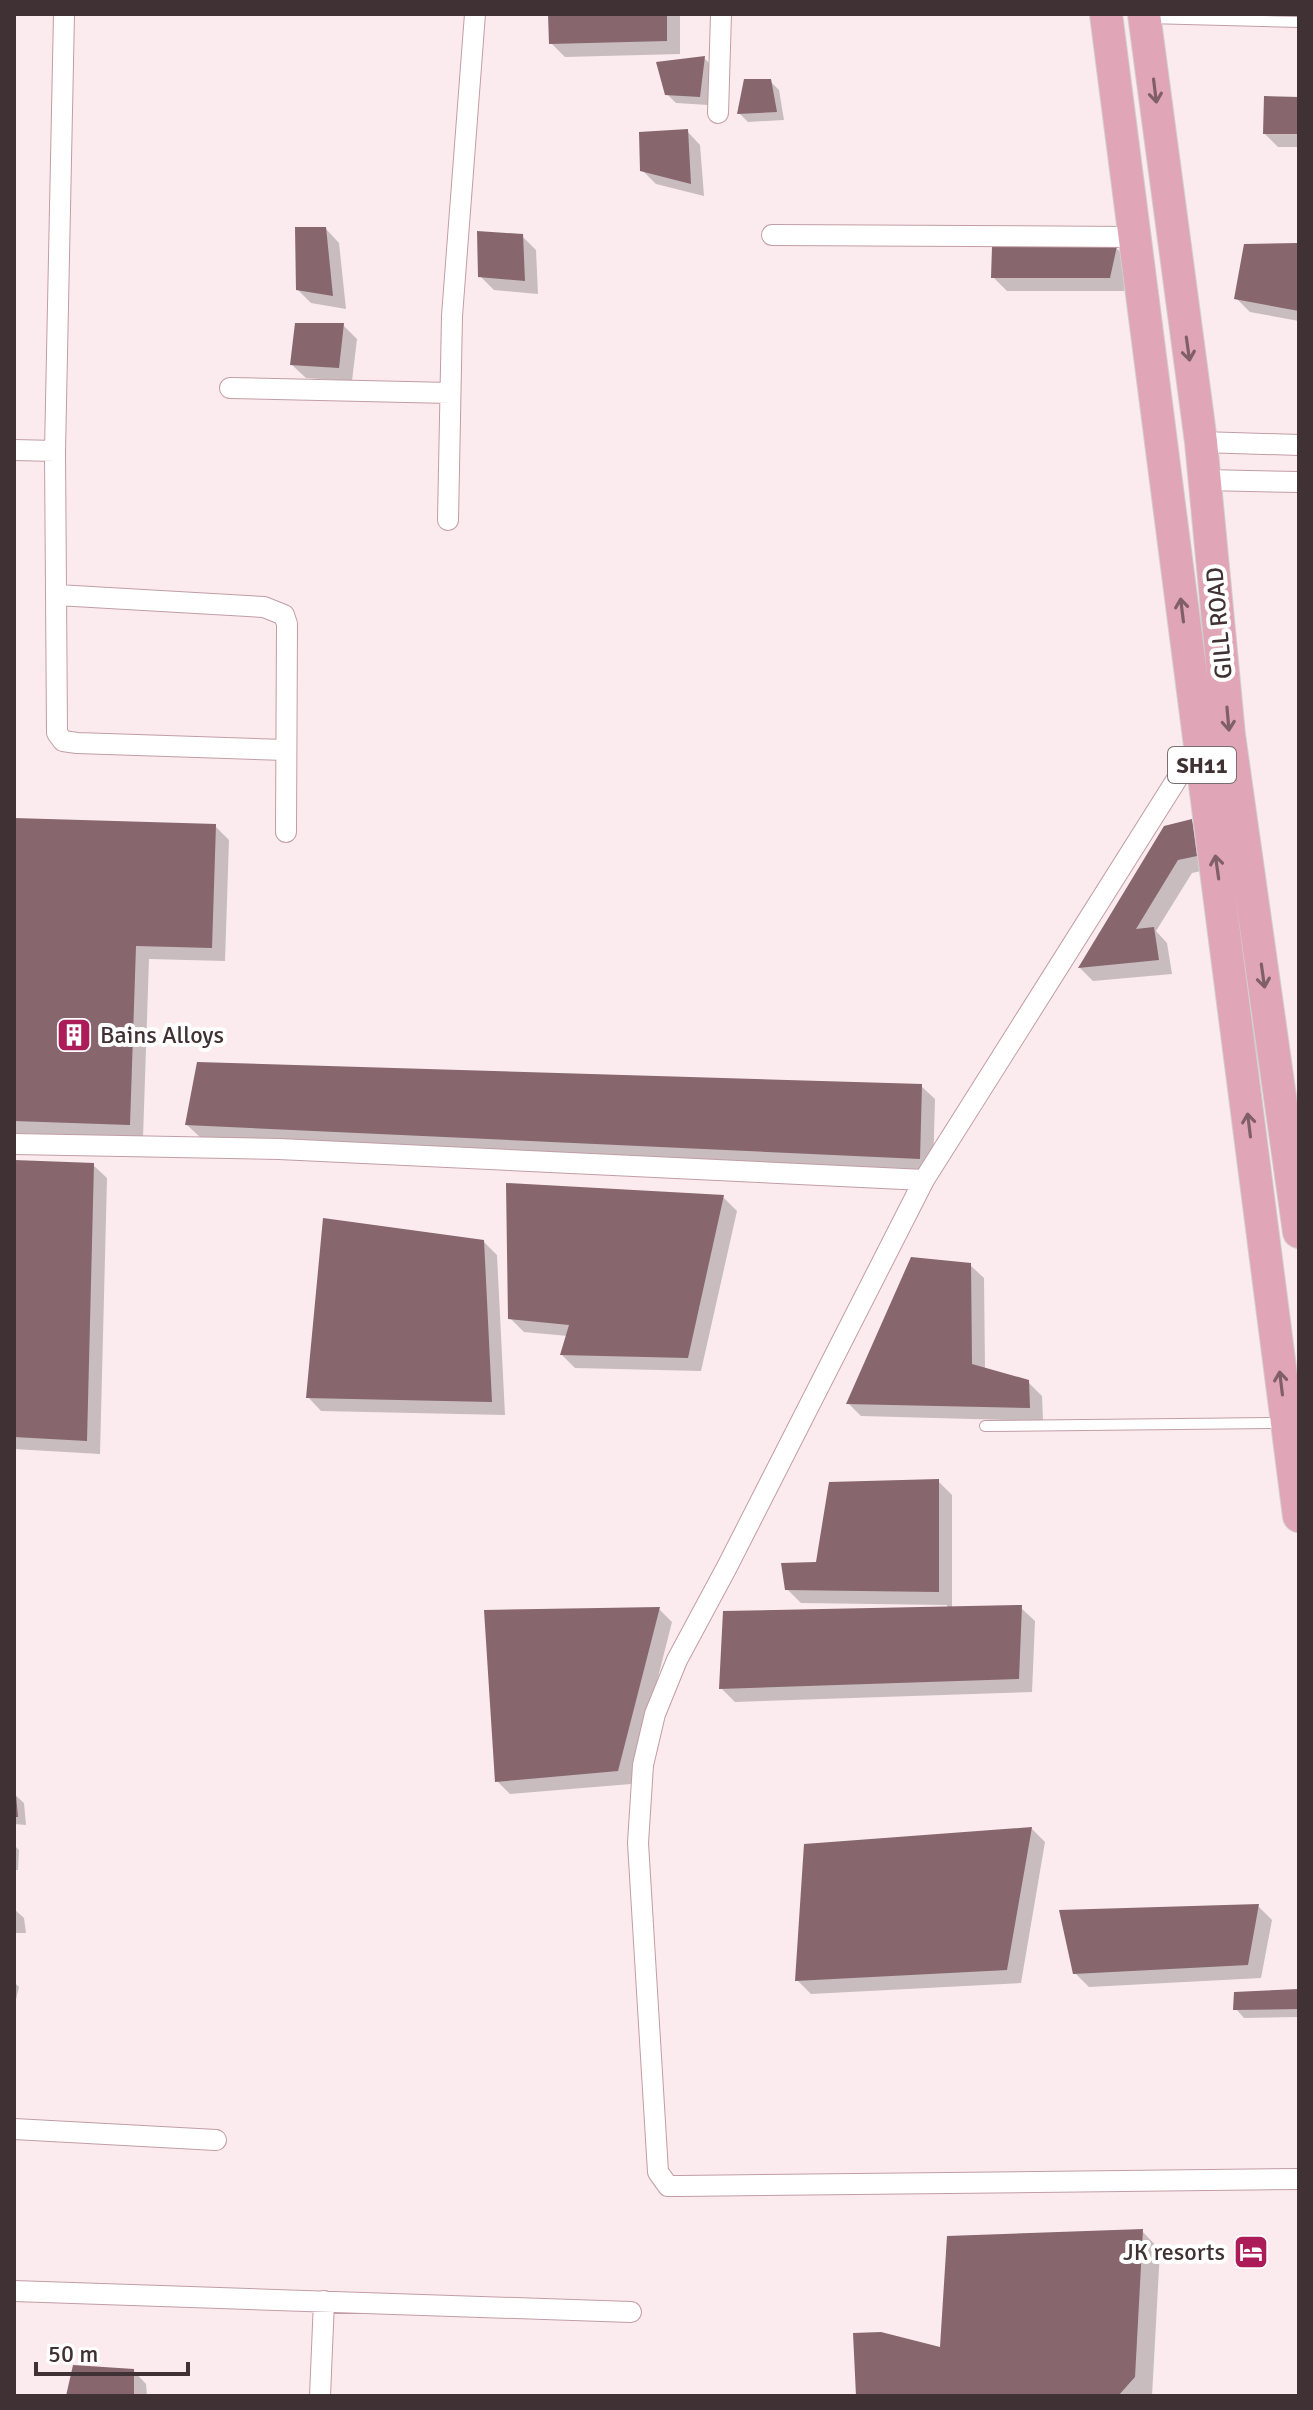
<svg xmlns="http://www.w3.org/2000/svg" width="1313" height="2410" font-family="Signika,sans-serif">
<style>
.shadow{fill:#0003}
.building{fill:#87666e}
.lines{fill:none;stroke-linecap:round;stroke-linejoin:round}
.service-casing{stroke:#c29da6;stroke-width:12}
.minor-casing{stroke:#c29da6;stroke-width:22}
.primary-casing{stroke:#d1cecf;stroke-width:34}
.service{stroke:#fff;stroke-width:10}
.minor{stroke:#fff;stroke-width:20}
.primary{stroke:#e0a5b6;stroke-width:32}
.oneway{stroke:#805f69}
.labels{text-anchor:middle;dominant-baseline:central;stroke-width:8;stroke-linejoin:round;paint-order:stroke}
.shield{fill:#fff;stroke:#796f72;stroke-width:2}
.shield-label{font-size:22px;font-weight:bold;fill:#403135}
.street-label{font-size:24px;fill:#403135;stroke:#fff}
.poi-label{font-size:24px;fill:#403135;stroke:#fff;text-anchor:start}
</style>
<rect width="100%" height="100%" fill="#fbebee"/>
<path class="shadow" d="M550 14H680V54L565 57 551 43Z
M704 58 713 67 708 105 676 103 667 94Z
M770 81 779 90 784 120 748 122 739 113Z
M1299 99V147H1278L1265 134Z
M687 131 700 145 704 196 656 184 642 170Z
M326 229 339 243 346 309 311 303 298 290Z
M522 236 536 250 538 294 494 290 480 276Z
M1299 245V321L1250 312 1236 298Z
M1116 248 1130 261 1124 291H1007L993 277Z
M343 325 357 339 352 381 306 378 292 365Z
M14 820 215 826 229 840 225 961 149 959 143 1138 14 1133Z
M1191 821 1205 835 1210 869 1192 873 1156 931 1167 943 1172 974 1093 981 1080 968Z
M921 1086 935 1099 933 1171 201 1138 187 1125Z
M14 1162 93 1165 107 1178 100 1454 14 1449Z
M723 1197 737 1211 701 1371 575 1368 562 1355 568 1336 524 1332 510 1318Z
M483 1241 497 1255 505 1415 321 1411 308 1397Z
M970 1265 984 1278 985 1370 1028 1382 1042 1396 1043 1421 861 1416 848 1403Z
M938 1481 952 1495V1609L1021 1608 1035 1621 1032 1692 735 1702 721 1688 947 1609V1605L801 1603 787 1589Z
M659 1609 672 1622 631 1784 510 1794 497 1781Z
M14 1794 24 1803 26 1825 14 1824Z
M1032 1829 1045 1842 1021 1983 811 1994 797 1980Z
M14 1845 19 1850 18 1870H14Z
M1258 1906 1272 1920 1261 1978 1089 1987 1075 1973Z
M14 1909 24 1918 26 1933H14Z
M14 1982 19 1987 15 2004H14Z
M1299 1991V2017L1244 2018 1236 2009Z
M1142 2231 1160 2250 1152 2396H858Z
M133 2370 146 2384 147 2396H68Z"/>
<path class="building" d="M548 14H667V41L549 44Z
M705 56 700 97 665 95 656 62Z
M744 79H771L777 112 737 114Z
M1264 96 1299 97V134H1263Z
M688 129 691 184 640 171 639 132Z
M295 227H326L333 296 296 290Z
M477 231 523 234 525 281 478 277Z
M1299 243V311L1234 299 1244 244Z
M1117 246 1110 278H991L992 247Z
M295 323H344L339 368 290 365Z
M14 818 216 824 212 948 136 946 130 1125 14 1121Z
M1192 819 1197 856 1178 860 1136 929 1154 927 1159 960 1078 968 1164 826Z
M197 1062 922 1084 920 1159 185 1125Z
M14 1160 94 1163 87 1441 14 1437Z
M506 1183 724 1195 688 1358 560 1355 569 1325 508 1319Z
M323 1218 484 1240 492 1402 306 1398Z
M911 1257 971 1263 972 1364 1029 1380 1030 1408 846 1404Z
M939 1479V1592L785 1590 781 1563 816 1562 829 1482Z
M1022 1605 1019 1679 719 1689 723 1611Z
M660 1607 618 1771 495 1782 484 1610Z
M14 1795H16L18 1817H14Z
M1032 1827 1007 1970 795 1981 804 1844Z
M1259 1904 1248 1965 1073 1974 1059 1910Z
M1299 1989V2009L1233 2010 1234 1992Z
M1143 2229 1135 2377 1118 2396H856L853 2333 881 2332 940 2347 947 2236Z
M73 2365 134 2369V2396H66Z"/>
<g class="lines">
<g class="service-casing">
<path id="service" d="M1147 18 1299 22
M985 1426 1283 1423"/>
</g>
<g class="minor-casing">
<path id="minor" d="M64 14 55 451 57 733 63 741 77 743 285 750
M718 113 721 14
M772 235 1134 237
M230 388 450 393
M1201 442 1299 445
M14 450 55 451
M1205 480 1299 482
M448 520 452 316 475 14
M57 595 264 607 284 615 287 624 286 832
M14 1144 279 1149 924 1180 727 1567 677 1660 655 1714 643 1765 638 1843 658 2172 668 2186H680L1299 2179
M924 1180 1199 744
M14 2129 216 2140
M14 2291 631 2312
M320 2396 324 2301"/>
</g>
<g class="primary-casing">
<path id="primary" d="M1106 14 1299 1516
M1144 14 1201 442 1229 735 1299 1232"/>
</g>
<use href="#service" class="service"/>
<use href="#minor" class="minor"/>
<use href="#primary" class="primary"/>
</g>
<defs><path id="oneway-shaft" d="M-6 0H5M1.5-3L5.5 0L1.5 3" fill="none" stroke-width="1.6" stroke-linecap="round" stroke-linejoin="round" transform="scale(2)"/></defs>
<g class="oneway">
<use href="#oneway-shaft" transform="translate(1155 91) rotate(83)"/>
<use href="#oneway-shaft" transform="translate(1188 349) rotate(82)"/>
<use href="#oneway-shaft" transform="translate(1182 610) rotate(-97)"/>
<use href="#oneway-shaft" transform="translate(1228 719) rotate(85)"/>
<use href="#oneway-shaft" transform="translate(1217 867) rotate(-98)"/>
<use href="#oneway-shaft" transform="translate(1263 976) rotate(82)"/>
<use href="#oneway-shaft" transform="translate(1249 1125) rotate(-97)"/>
<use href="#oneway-shaft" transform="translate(1281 1383) rotate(-97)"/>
</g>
<defs>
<g id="building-square" transform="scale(1.8)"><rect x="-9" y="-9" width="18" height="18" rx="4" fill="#ab1c58" stroke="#fff"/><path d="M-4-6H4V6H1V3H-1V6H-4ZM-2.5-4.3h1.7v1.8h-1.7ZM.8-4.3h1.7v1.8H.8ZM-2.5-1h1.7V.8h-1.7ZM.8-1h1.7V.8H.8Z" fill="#fff"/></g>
<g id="hotel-square" transform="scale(1.8)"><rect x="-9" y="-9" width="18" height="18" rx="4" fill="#ab1c58" stroke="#fff"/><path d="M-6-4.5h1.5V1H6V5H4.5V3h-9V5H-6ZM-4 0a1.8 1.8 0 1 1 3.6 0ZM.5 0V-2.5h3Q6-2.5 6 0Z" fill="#fff"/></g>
</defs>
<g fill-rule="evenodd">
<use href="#building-square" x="74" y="1035"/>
<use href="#hotel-square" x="1251" y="2252"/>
</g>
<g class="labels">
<rect class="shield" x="1168" y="747" width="68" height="36" rx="6"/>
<g class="shield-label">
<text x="1202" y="765">SH11</text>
</g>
<g class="street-label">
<text transform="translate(1219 623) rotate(-95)">GILL ROAD</text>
</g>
<g class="poi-label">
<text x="100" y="1035">Bains Alloys</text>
<text x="1225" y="2252" text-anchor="end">JK resorts</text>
</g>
</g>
<rect width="1313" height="2410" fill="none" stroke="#403135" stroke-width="32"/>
<path d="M36 2362v12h152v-12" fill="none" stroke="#403135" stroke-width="4"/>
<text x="48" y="2362" font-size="24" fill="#403135" stroke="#ffffff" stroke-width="6" paint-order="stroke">50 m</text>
</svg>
